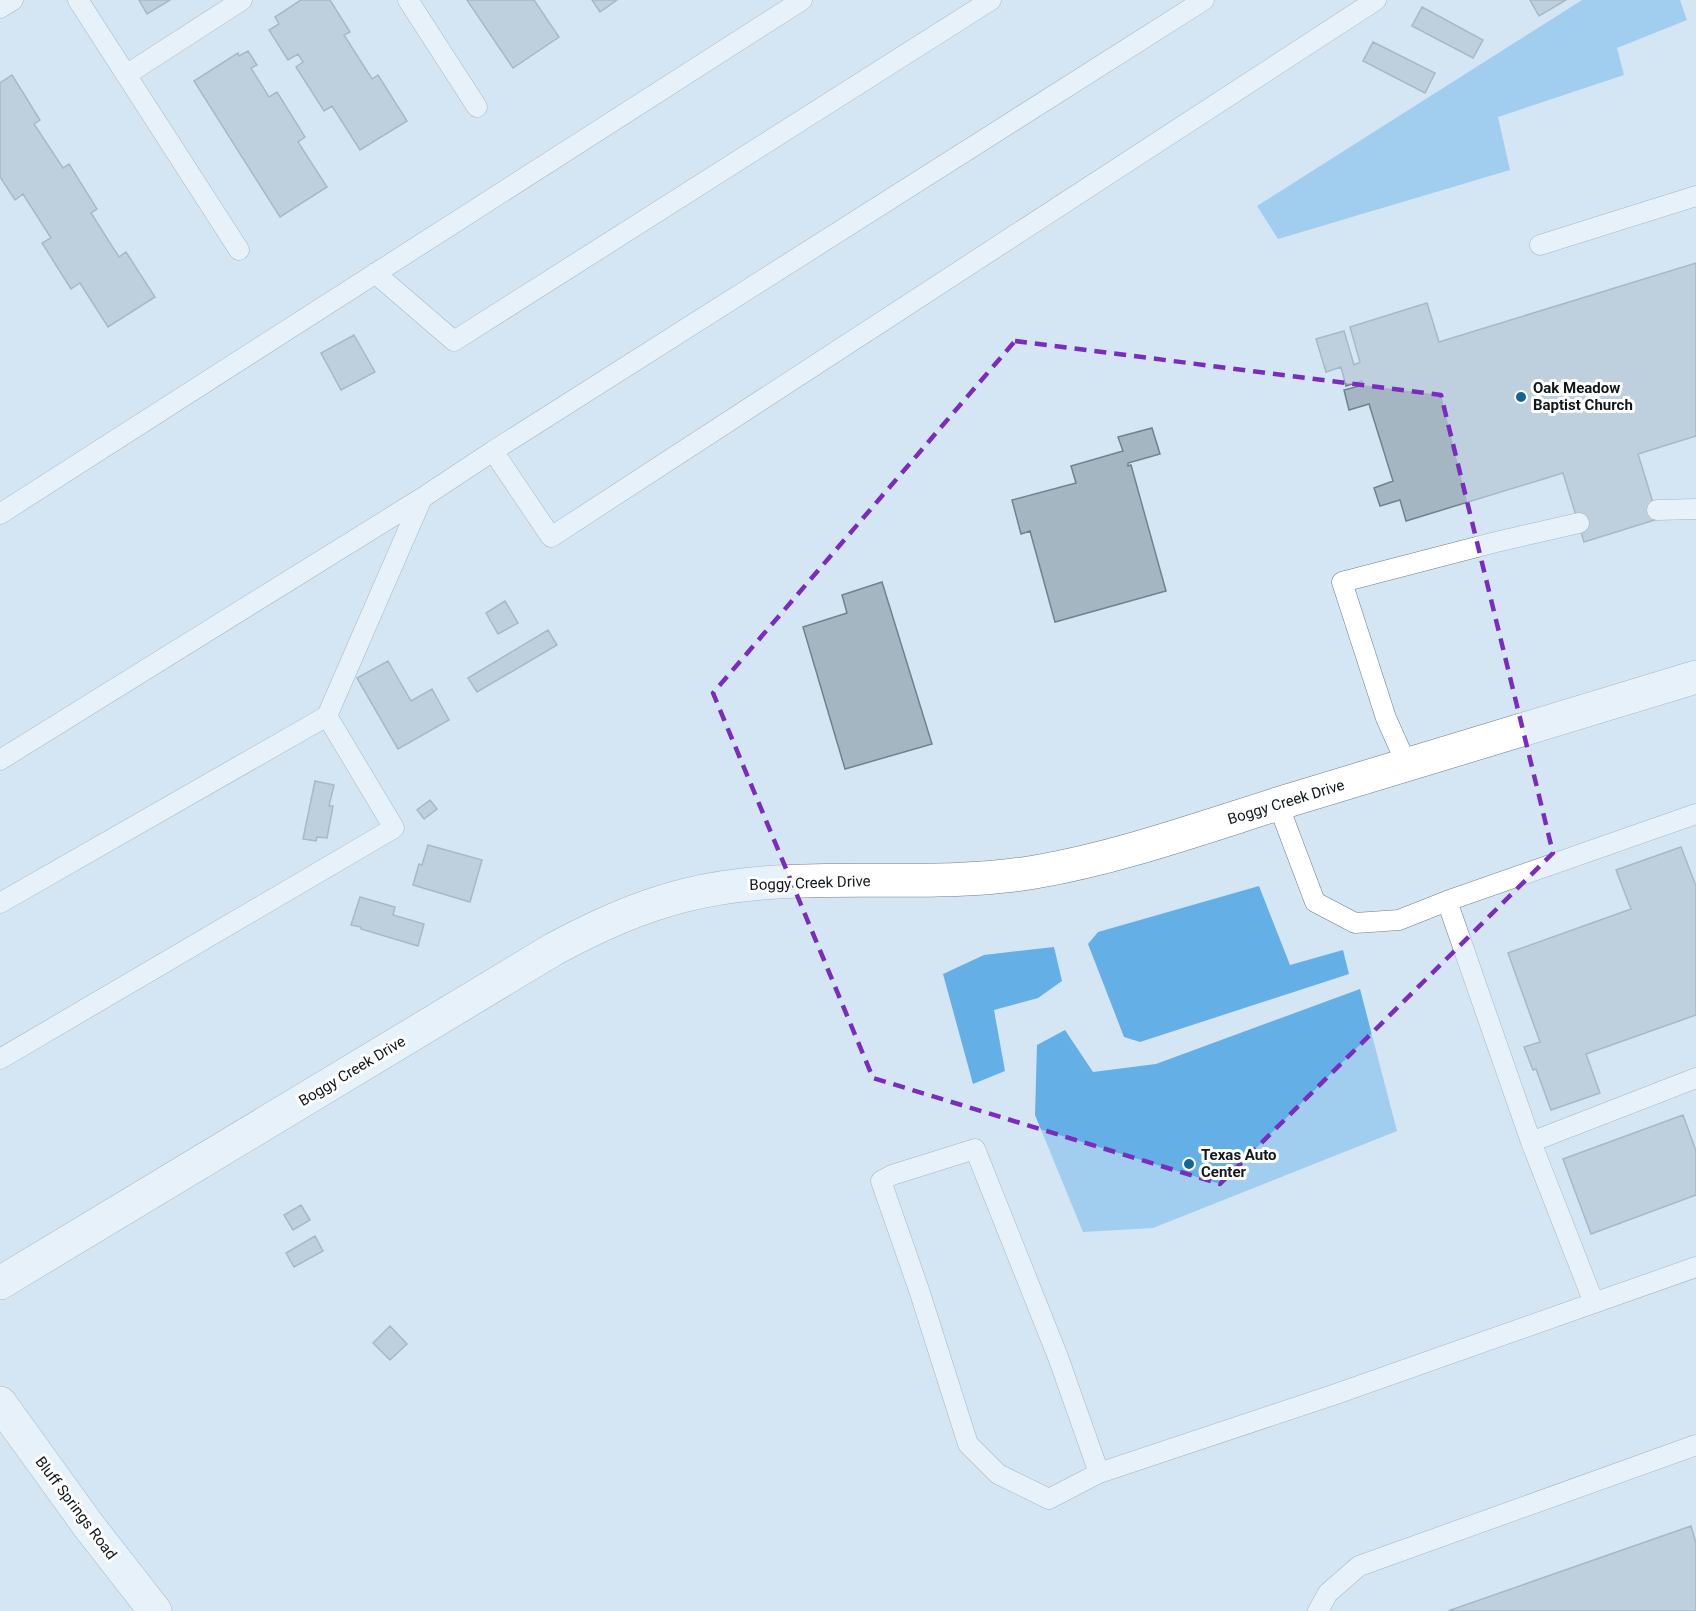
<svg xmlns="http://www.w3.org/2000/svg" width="1696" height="1611" font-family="Roboto,sans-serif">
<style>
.water{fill:#65afe7}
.building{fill:#a5b6c3;stroke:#71818e;stroke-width:1.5}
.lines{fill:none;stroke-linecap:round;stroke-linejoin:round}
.lane-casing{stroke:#6e7e8b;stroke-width:21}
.street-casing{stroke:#6e7e8b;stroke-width:34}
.secondary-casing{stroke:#6e7e8b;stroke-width:34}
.lane{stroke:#fff;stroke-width:20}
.street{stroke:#fff;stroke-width:33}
.secondary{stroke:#fff;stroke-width:33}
.marked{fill:none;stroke:#7b2cbf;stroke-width:4.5;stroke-dasharray:12 8;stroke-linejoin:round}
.poi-dot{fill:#146597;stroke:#fff;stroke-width:2}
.labels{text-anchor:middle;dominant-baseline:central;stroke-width:6;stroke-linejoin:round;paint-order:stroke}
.poi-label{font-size:15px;font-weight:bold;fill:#11181c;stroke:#fff;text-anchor:start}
.street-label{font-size:15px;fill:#11181c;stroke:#fff}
</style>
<rect width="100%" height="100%" fill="#d4e6f4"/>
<path class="water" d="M1582 0H1680L1687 20 1617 48 1624 75 1498 117 1510 170 1278 239 1257 206Z
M1259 886 1290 965 1343 950 1349 974 1140 1042 1124 1037 1088 944 1098 932Z
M1054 947 1062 981 1038 998 994 1010 1005 1071 973 1084 943 974 984 955Z
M1360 989 1397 1131 1153 1228 1083 1232 1035 1115 1037 1045 1065 1030 1093 1072 1156 1064Z"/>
<path class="building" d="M139 0H170L147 14Z
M301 0H330L350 32 344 35 372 79 378 75 407 121 360 150 332 106 324 111 296 67 303 62 298 54 288 60 269 30 279 24 275 17Z
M467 0H534L559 37 513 68Z
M592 0H617L600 12Z
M1530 0H1566L1539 16Z
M1422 7 1483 40 1473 58 1412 26Z
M1373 42 1435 73 1425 93 1363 61Z
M248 51 257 65 251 68 269 97 277 92 305 137 298 142 327 187 280 217 194 81 238 53 239 56Z
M12 75 40 120 34 124 63 168 69 164 97 209 91 213 119 257 126 252 155 297 108 327 80 283 71 289 42 243 51 238 23 194 15 200 0 177V83Z
M1696 263V436L1638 454 1658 519 1584 542 1563 473 1406 521 1400 500 1380 506 1374 488 1393 481 1369 404 1349 410 1344 390 1363 385 1362 381 1346 386 1341 367 1326 372 1316 339 1344 331 1354 365 1360 362 1350 327 1427 303 1439 342Z
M354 335 375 372 341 390 321 353Z
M1152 428 1160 454 1128 463V466L1131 465 1166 591 1055 622 1030 531 1021 534 1012 500 1076 483 1071 466 1123 451 1118 437Z
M882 582 932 744 845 769 803 627 847 613 842 595Z
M505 601 518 623 498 634 486 613Z
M548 630 557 645 477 692 468 678Z
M388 661 411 701 432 689 449 720 398 749 357 678Z
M315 781 334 785 329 806H333L327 838 317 837 316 841 303 839Z
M430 800 437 809 424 819 417 810Z
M428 845 482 860 470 902 413 885 419 864 422 865Z
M1681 847 1696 886V1015L1586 1054 1600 1093 1551 1110 1536 1069 1533 1070 1524 1047 1540 1042 1508 953 1631 909 1616 870Z
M360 897 395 907 393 915 424 924 418 946 361 929V927L351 925Z
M1683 1115 1696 1151V1195L1591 1234 1563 1159Z
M301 1205 310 1220 293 1230 284 1215Z
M315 1236 323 1251 294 1267 286 1253Z
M390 1326 407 1344 390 1360 373 1343Z
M1691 1526 1696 1543V1611H1448Z"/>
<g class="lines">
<g class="lane-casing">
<path id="lane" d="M78 0 239 250
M408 0 477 107
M0 8 13 0
M126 75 242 0
M1540 245 1696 196
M375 273 454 341 991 0
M493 451 1204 0
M1657 510 1696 509
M0 514 802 0
M0 760 422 498
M1407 765 1386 718 1342 582 1496 542 1579 523
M1278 804 1315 902 1355 923 1399 920 1447 901 1696 814
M1447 901 1531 1142 1594 1303
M0 903 327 716 422 498 493 451 551 537 1376 0
M0 1059 394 828 327 716
M1531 1142 1696 1078
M1099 1473 1058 1357 975 1149 892 1175 881 1181 919 1290 968 1444 998 1474 1049 1499 1099 1473 1336 1394 1696 1267
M1318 1611 1328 1593 1359 1566 1696 1445"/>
</g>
<g class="street-casing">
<path id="street" d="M0 1283 554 949C597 926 638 907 686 895 799 867 921 891 1035 872 1121 857 1204 827 1287 801 1423 760 1560 718 1696 677"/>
</g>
<g class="secondary-casing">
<path id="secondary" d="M0 1403 88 1525 155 1611"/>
</g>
<use href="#lane" class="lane"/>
<use href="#street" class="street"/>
<use href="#secondary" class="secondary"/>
</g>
<path d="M0 0H1696V1611H0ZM1015 341 1441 395 1553 853 1220 1184 873 1078 713 693Z" fill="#d4e6f4" fill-opacity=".55" fill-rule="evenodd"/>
<path class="marked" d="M1015 341 1441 395 1553 853 1220 1184 873 1078 713 693Z"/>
<g class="poi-dot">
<circle cx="1521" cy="397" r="6"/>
<circle cx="1189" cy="1164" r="6"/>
</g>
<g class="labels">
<g class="poi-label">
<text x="1533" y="388">Oak Meadow<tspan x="1533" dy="17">Baptist Church</tspan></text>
<text x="1201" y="1155">Texas Auto<tspan x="1201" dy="17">Center</tspan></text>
</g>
<g class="street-label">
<text transform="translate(1286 802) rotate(-17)">Boggy Creek Drive</text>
<text transform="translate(810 883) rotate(-2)">Boggy Creek Drive</text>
<text transform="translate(352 1071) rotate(-31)">Boggy Creek Drive</text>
<text transform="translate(76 1508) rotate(53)">Bluff Springs Road</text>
</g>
</g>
</svg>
